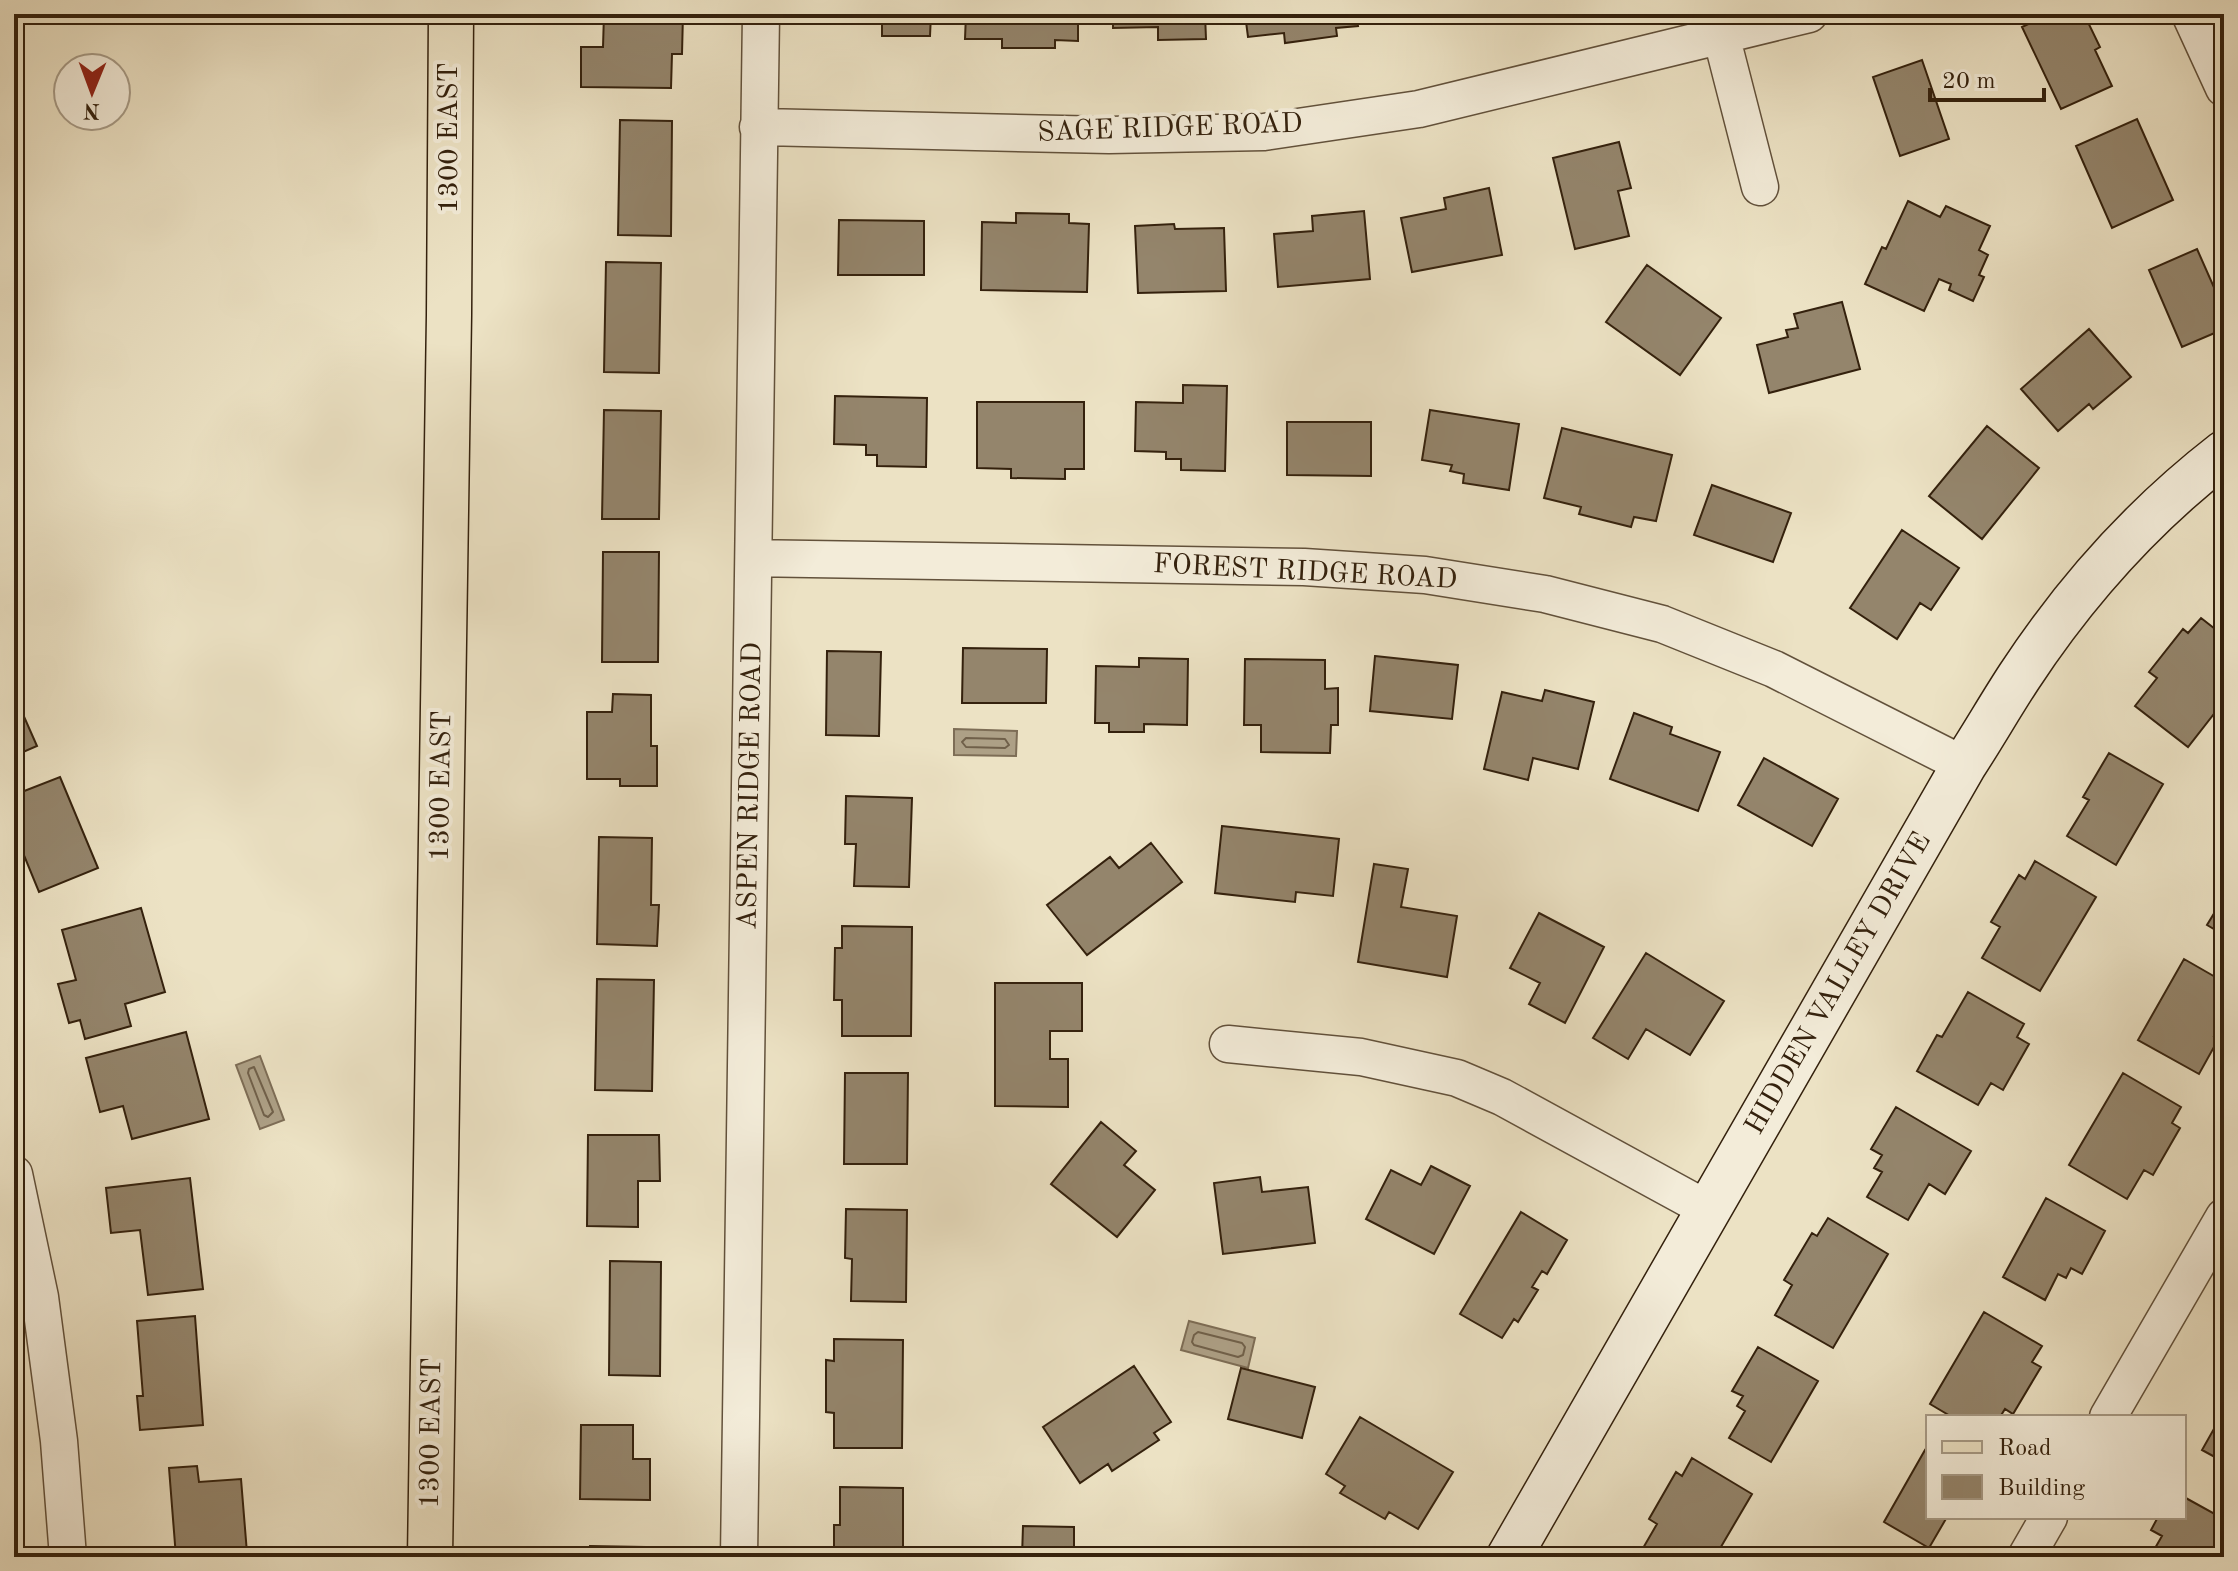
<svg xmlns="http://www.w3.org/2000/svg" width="2238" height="1571" font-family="'Old Standard TT',serif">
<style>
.water{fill:#ada086;stroke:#7d6d56;stroke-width:2}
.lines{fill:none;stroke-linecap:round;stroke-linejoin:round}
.shore{stroke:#70604a;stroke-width:2}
.building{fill:#94856c;stroke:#34210d;stroke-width:2}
.street-casing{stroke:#62513b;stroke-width:39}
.secondary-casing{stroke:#34210d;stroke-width:47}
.primary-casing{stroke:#34210d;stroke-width:47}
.street{stroke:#f3ecd9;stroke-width:36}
.secondary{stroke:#f3ecd9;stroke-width:44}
.primary{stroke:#ece2c4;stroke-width:44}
.labels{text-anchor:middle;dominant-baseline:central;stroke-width:8;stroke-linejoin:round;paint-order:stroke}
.street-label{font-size:28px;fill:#34210d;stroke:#f3ecd9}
</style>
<rect width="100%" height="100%" fill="#ece2c4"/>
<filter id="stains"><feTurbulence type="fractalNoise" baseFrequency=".0025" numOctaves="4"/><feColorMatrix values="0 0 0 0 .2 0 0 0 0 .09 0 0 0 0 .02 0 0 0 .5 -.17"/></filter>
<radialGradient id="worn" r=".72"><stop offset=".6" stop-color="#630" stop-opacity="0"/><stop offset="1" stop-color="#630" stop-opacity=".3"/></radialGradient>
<path class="water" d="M954 729 1017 731 1016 756 954 755Z
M260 1056 284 1120 260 1129 236 1065Z
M1189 1321 1255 1338 1248 1368 1181 1350Z"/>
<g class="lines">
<path class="shore" d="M966 738 1005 739 1009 745 1005 748 966 747 962 742Z
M254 1067 273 1112 268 1117 264 1115 248 1073 249 1069Z
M1198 1332 1242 1343 1245 1347 1243 1355 1238 1357 1194 1345 1192 1342 1194 1335Z"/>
</g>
<path class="building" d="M604 14H683L682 54H672L671 88 581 87V47H603Z
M840 14H931L930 36H882V24L840 23Z
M966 14H1078V41L1055 40V48H1002V39H965Z
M1113 14H1205L1206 39 1158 40V27L1113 28Z
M1245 14H1356L1358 26 1336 28 1337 36 1285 43 1284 33 1248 37Z
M2050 14H2084L2100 47 2095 50 2112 86 2061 109 2022 27Z
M1922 60 1949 139 1900 156 1873 77Z
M2137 119 2173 200 2112 228 2076 146Z
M620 120 672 121 671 236 618 235Z
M1619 142 1631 188 1618 191 1629 236 1575 249 1553 158Z
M1489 188 1502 255 1412 272 1401 218 1446 209 1444 198Z
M1908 201 1940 217 1946 206 1990 226 1979 250 1988 255 1979 275 1984 277 1973 301 1949 290 1951 284 1939 279 1924 311 1865 284 1882 247 1886 249Z
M1364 211 1370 279 1278 287 1274 234 1313 231 1312 216Z
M1016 213 1069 214V223L1089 224 1087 292 981 290 982 222 1016 223Z
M839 220 924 221V275H838Z
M1174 224 1175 229 1224 228 1226 291 1138 293 1135 226Z
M2197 249 2224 310V329L2182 347 2149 270Z
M606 262 661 263 659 373 604 372Z
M1647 265 1721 318 1680 375 1606 322Z
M1842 302 1860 369 1769 393 1757 345 1788 337 1786 330 1798 328 1794 314Z
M2089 329 2131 377 2093 409 2089 404 2058 431 2021 389Z
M1183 385 1227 386 1225 471 1181 470V459H1166V452L1135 451 1136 402 1183 403Z
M835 396 927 398 926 467 877 466V455H866V445L834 444Z
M977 402H1084V469H1065V479L1011 478V469L977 468Z
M604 410 661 411 659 519H602Z
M1430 410 1519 424 1509 490 1463 483 1464 474 1450 471 1452 465 1422 460Z
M1287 422H1371V476L1287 475Z
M1987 426 2039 468 1982 539 1929 496Z
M1562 428 1672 455 1656 521 1634 517 1631 527 1579 514 1581 507 1544 498Z
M1712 485 1791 513 1773 562 1694 535Z
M1902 530 1959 568 1931 610 1920 603 1897 639 1850 608Z
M603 552H659L658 662H602Z
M2201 618 2224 636V701L2188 747 2135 706 2157 678 2149 672 2183 629 2188 633Z
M963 648 1047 649 1046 703H962Z
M827 651 881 652 879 736 826 735Z
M1375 656 1458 665 1452 719 1370 711Z
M1139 658 1188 659 1187 725 1144 724V732H1109V723H1095L1096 666 1139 667Z
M1245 659 1325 660V689L1338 688V725H1331L1330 753 1261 752V725H1244Z
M1545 690 1594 702 1578 769 1533 758 1528 780 1484 769 1502 692 1542 701Z
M14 694 37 746 14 756Z
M613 694 651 695V746H657V786H620V779H587V712H612Z
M1634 713 1672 727 1670 734 1720 752 1698 811 1610 779Z
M2109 753 2163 784 2116 865 2067 836 2089 800 2083 797Z
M1764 758 1838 799 1812 846 1738 805Z
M60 777 98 868 39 892 14 831V795Z
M846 796 912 798 909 887 854 886 856 844H845Z
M1222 826 1339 839 1333 896 1296 892 1295 902 1215 893Z
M599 837 652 838 651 905H659L657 946 597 944Z
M1151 843 1182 882 1087 955 1047 905 1110 857 1119 868Z
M2035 861 2096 897 2040 991 1982 958 2000 927 1991 922 2019 875 2025 879Z
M1374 864 1408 869 1401 907 1457 916 1447 977 1358 962Z
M2224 897V935L2207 925Z
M141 908 165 992 125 1004 131 1026 85 1039 80 1020 69 1023 58 984 76 980 62 930Z
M1539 913 1604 947 1565 1023 1529 1004 1540 983 1510 968Z
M842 926 912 927 911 1036H842V1000H834L835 948H842Z
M1646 953 1724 1001 1690 1055 1646 1029 1628 1059 1593 1038Z
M2184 959 2224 982V1019L2214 1036 2219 1038 2199 1074 2138 1040Z
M597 979 654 980 652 1091 595 1090Z
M995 983H1082V1031H1050V1059H1068V1107L995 1106Z
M1968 992 2024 1024 2017 1037 2029 1044 2003 1090 1991 1083 1978 1105 1917 1071 1937 1035 1942 1037Z
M186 1032 209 1119 132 1139 123 1106 100 1112 86 1058Z
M845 1073H908L907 1164H844Z
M2123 1073 2181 1107 2172 1123 2180 1128 2153 1175 2144 1170 2127 1199 2069 1165Z
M1896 1107 1971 1151 1945 1194 1929 1184 1908 1220 1867 1197 1882 1172 1874 1168 1882 1155 1871 1149Z
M1101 1122 1136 1151 1124 1165 1155 1190 1117 1237 1051 1184Z
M588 1135H659L660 1181H638V1227L587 1226Z
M1431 1166 1470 1186 1434 1254 1366 1219 1391 1170 1421 1185Z
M1260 1177 1262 1192 1308 1187 1315 1243 1223 1254 1214 1183Z
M190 1178 203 1289 148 1295 140 1230 111 1233 106 1188Z
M2046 1198 2105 1231 2082 1274 2071 1268 2066 1278 2058 1274 2045 1300 2003 1277Z
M846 1209 907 1210 906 1302 851 1301 852 1259 845 1258Z
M1521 1212 1567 1240 1547 1274 1542 1271 1532 1287 1538 1290 1518 1322 1514 1319 1502 1338 1460 1314Z
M1828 1218 1888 1254 1833 1348 1775 1315 1792 1285 1784 1280 1812 1233 1817 1236Z
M610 1261 661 1262 660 1376 609 1375Z
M1984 1312 2042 1346 2032 1362 2041 1367 2013 1414 2005 1409 2000 1417H1952L1930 1404Z
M195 1316 203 1425 140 1430 137 1396H143L137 1321Z
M834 1339 903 1340 902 1448H834V1413L826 1412V1360L834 1361Z
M1758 1347 1818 1381 1771 1462 1729 1438 1745 1411 1737 1406 1743 1396 1732 1391Z
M1134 1366 1171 1422 1154 1433 1159 1440 1112 1471 1108 1464 1080 1483 1043 1427Z
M1241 1368 1315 1387 1302 1438 1228 1419Z
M2224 1411V1462L2202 1450Z
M1360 1417 1453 1472 1418 1529 1389 1512 1385 1519 1340 1493 1345 1486 1326 1474Z
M581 1425H633V1459H650V1500L580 1499Z
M1925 1450 1928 1452V1517H1947L1929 1548 1884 1522Z
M1692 1458 1752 1494 1715 1557H1643L1639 1555 1657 1524 1649 1519 1676 1472 1682 1476Z
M197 1466 199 1482 241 1479 247 1553 176 1557 169 1468Z
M840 1487 903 1488V1557H834V1525H840Z
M2184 1497 2224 1519V1535L2211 1557H2157L2159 1553 2154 1550 2162 1536 2151 1530 2158 1517H2184Z
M1023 1526 1074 1527V1557H1022Z
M590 1546 645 1547 644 1557H589Z"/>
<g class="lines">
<g class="street-casing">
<path id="street" d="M2190 14 2224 88
M1721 35 1760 187
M758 127 1109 135 1264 132 1419 109 1809 14
M754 558 1304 567 1425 575 1545 594 1662 624 1774 669 1964 765
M1228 1044 1361 1057 1457 1078 1502 1097 1709 1210
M14 1174 40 1297 59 1441 68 1557
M2108 1417 2224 1217
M739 1557 761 14
M2026 1557 2049 1517"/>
</g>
<g class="secondary-casing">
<path id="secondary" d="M1509 1557 1964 765C1983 736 2000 706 2019 677 2074 593 2144 515 2224 453"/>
</g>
<g class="primary-casing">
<path id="primary" d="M430 1557 449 315 451 14"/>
</g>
<use href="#street" class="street"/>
<use href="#secondary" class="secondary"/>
<use href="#primary" class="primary"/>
</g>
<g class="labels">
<g class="street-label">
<text transform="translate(1170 129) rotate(-2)">SAGE RIDGE ROAD</text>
<text transform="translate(450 138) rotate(-90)">1300 EAST</text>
<text transform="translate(1305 573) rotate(3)">FOREST RIDGE ROAD</text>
<text transform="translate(442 786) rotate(-89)">1300 EAST</text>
<text transform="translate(751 786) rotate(-89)">ASPEN RIDGE ROAD</text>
<text transform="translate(1839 984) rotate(-60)">HIDDEN VALLEY DRIVE</text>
<text transform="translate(432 1433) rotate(-89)">1300 EAST</text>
</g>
</g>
<rect width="2238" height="1571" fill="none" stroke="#ece2c4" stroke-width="48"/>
<rect x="16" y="16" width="2206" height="1539" fill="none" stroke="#34210d" stroke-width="4"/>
<rect x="24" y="24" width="2190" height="1523" fill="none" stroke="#34210d" stroke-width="2"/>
<rect x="1926" y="1415" width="260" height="104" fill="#f3ecd9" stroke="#a79b87" stroke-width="2"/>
<rect x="1942" y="1441" width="40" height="12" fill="#ece2c4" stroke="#a79b87" stroke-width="2"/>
<text x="1998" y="1455" font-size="24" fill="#34210d">Road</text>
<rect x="1942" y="1475" width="40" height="24" fill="#94856c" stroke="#a79b87" stroke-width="2"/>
<text x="1998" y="1495" font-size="24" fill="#34210d">Building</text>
<g transform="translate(92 92) rotate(181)"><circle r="38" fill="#f3ecd9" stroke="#a79b87" stroke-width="2"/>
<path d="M0-6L14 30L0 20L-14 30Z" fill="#8f2418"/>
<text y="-12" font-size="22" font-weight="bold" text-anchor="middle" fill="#34210d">N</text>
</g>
<path d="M1930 88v12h114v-12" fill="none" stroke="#34210d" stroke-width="4"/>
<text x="1942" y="88" font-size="24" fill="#34210d" stroke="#f3ecd9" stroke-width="6" paint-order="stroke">20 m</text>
<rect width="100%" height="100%" filter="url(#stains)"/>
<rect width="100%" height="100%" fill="url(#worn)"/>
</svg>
